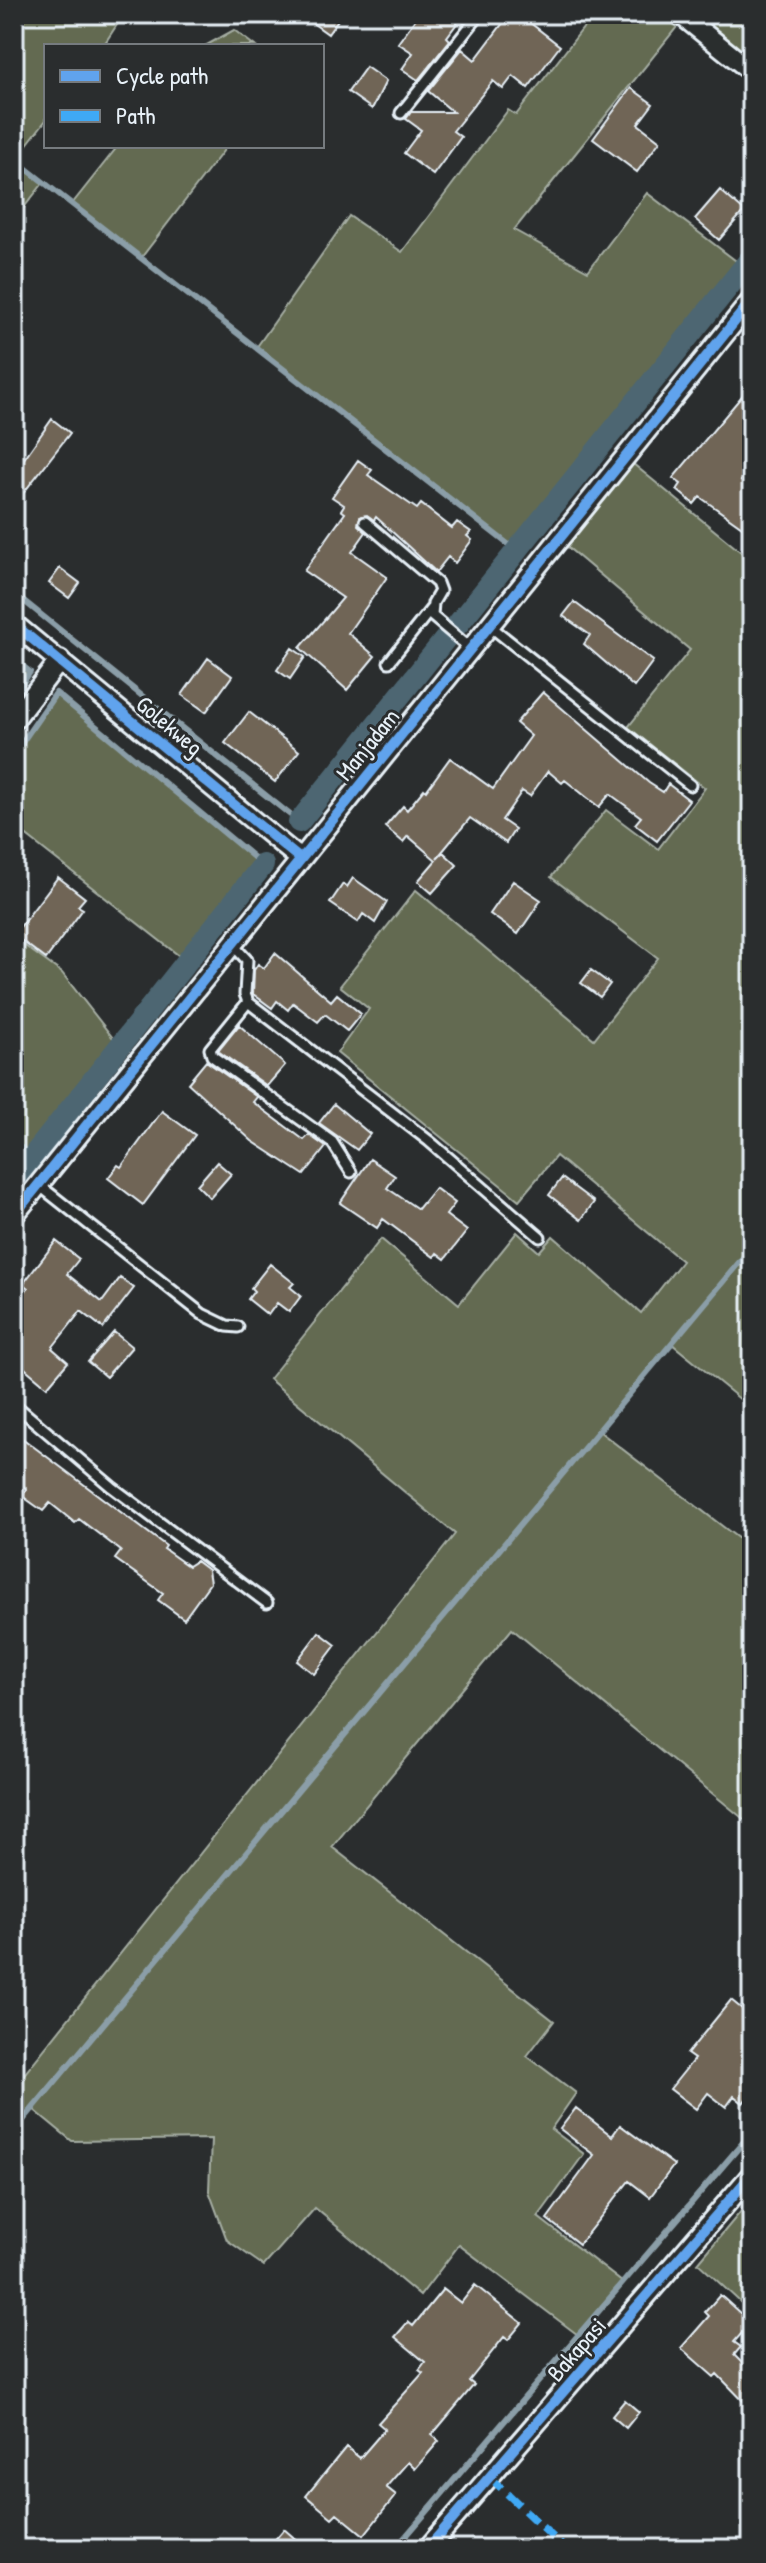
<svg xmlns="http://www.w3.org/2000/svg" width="766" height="2563" font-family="'Patrick Hand',sans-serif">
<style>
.green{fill:#636b51;stroke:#a6aea4;stroke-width:2}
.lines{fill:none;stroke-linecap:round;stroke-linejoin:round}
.stream{stroke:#8b9ea8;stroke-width:6}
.canal{stroke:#4d6672;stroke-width:22}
.building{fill:#706557;stroke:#e8f1f8;stroke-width:2}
.service-casing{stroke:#e8f1f8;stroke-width:15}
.minor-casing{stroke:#e8f1f8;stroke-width:24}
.service{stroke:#2a2d2e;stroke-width:9}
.minor{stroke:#2a2d2e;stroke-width:18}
.quiet{stroke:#3fa9f5;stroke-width:8;stroke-dasharray:16 8;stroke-linecap:butt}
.cycleway-casing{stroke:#2a2d2e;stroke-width:15}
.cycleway{stroke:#60a3ed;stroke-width:10}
.labels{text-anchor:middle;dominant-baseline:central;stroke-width:6;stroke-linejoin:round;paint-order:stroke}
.street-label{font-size:24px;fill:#e8f1f8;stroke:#2a2d2e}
</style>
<rect width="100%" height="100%" fill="#2a2d2e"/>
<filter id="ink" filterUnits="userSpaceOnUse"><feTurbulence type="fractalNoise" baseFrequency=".0125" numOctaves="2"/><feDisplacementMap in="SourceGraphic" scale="16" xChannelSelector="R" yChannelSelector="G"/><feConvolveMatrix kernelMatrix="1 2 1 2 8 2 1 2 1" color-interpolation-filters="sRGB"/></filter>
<g filter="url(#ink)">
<path class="green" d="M15 14H124L103 46H46V120L15 160 44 182 14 220Z
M594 14H661L677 27 514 230 588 271 647 193 744 267 518 552 256 348 349 216 402 252 508 110 516 115Z
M720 14H752V59L710 26Z
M234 30 255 46H205Z
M118 146H227L141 258 72 204Z
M632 463 752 561V1409L672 1344 599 1431 752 1549V1826L512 1629 332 1847 554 2021 527 2056 576 2093 551 2129 584 2154 538 2217 623 2283 578 2335 459 2245 420 2296 315 2208 264 2266 227 2240 209 2191 211 2139 72 2141 33 2109 14 2131V2087L455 1534 269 1379 381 1239 459 1304 517 1232 539 1252 553 1236 641 1313 682 1261 556 1156 519 1200 337 1053 369 1009 340 986 416 890 594 1039 658 958 551 877 606 810 658 849 705 788 628 727 690 650 565 545Z
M14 659 30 672 14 695Z
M56 693 263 865 187 962 14 826V754Z
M14 938 62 973 120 1047 14 1180Z
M752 2198V2313L698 2263Z"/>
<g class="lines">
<path class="stream" d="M14 159 518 552
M14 593 299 822
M14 659 30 672 14 695
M14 754 56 693 263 865
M14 1142 32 1157
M14 2131 752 1247
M395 2549 752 2132"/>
<path class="canal" d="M458 624 752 257
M299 822 446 638
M14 1180 263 865"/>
</g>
<path class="building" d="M300 14H342L328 34Z
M419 14H447L458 22 447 37 450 40 418 80 402 69 413 53 398 43Z
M509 15 516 21 520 15 560 46 528 88 513 76 503 89 493 81 453 131 461 137 433 175 404 153 421 130 406 119 411 112H453L428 91 462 49 475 60Z
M366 67 386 81 372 109 348 92Z
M631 88 653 104 638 124 660 141 637 172 593 139Z
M720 190 744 211 719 240 695 219Z
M752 384V468L741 481 752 490V534L700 497 694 504 677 490 681 484 673 478Z
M52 419 70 433 14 505V473Z
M358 460 372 470 368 475 417 509 421 504 452 528 457 522 471 532 467 536 472 540 455 563 448 557 436 572 376 517 374 520 367 515 360 517 358 525 366 532 352 552 387 577 348 633 375 656 347 690 300 648 343 598 304 571 345 513 341 510 344 505 332 497Z
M60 568 80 583 69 598 49 583Z
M574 602 653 661 634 687 584 644 590 635 563 616Z
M292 648 305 657 290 679 277 670Z
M208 658 232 676 206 712 182 695Z
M543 692 649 783 663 792 668 784 689 800 657 841 635 824 641 817 610 794 599 807 565 780 562 783 548 771 530 796 522 791 502 820 515 829 506 843 470 818 437 858 443 852 457 865 432 893 418 881 436 860 408 836 403 842 385 827 403 806 407 810 424 789 426 791 450 758 493 789 531 736 516 723Z
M249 712 299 751 275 782 225 743Z
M58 877 85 898 78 906 83 909 46 959 14 935Z
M353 878 387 902 375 923 363 914 358 922 330 903 343 884 347 887Z
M513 881 541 900 518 934 490 914Z
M275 953 331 1001 337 994 361 1014 347 1031 325 1014 318 1022 293 1003 288 1010 277 1001 272 1008 253 994 254 970 258 964 264 968Z
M591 970 610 984 600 997 581 983Z
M239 1025 285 1065 267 1086 218 1051Z
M206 1061 257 1097 253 1102 304 1140 309 1135 326 1147 304 1175 252 1141 188 1083Z
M334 1104 370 1134 357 1150 319 1123Z
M162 1111 195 1135 143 1205 108 1178 118 1165 121 1167Z
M370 1159 395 1176 387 1188 418 1209 435 1188 455 1203 446 1215 467 1231 445 1259 437 1253 434 1257 383 1219 377 1228 340 1203Z
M217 1162 231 1174 210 1198 197 1185Z
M562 1178 594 1202 581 1220 549 1195Z
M56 1241 79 1259 67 1274 102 1302 120 1278 134 1288 103 1328 81 1311 52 1348 68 1362 47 1387 14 1359V1320L24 1308 17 1302 28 1288 23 1284Z
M270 1264 294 1283 290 1287 301 1296 289 1312 277 1303 268 1315 248 1299 254 1291 251 1288Z
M114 1332 132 1347 106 1377 88 1362Z
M14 1432 166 1546 164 1549 188 1566 196 1561 208 1570 210 1583 184 1619 158 1600 163 1593 115 1559 121 1551 79 1519 75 1523 50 1503 43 1511 22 1496 27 1489 14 1479Z
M319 1632 336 1645 314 1674 297 1661Z
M731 2000 752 2017V2092L743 2103 734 2096 726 2107 708 2093 696 2109 670 2089 694 2059 687 2054Z
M576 2108 612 2136 620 2125 674 2165 650 2197 629 2181 579 2244 547 2219 594 2155 560 2129Z
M475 2285 522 2323 508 2340 504 2337 469 2381 474 2385 432 2435 439 2441 415 2469 408 2462 386 2487 396 2495 364 2535 337 2513 332 2518 306 2496 346 2447 360 2458 385 2429 378 2423 423 2373 419 2370 425 2362 395 2337 408 2322 413 2326 443 2289 461 2303Z
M720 2295 751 2323 734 2342 741 2347 734 2355 752 2373V2410L717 2374 714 2377 681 2348 709 2316 705 2312Z
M625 2400 639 2412 626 2428 612 2416Z
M284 2529 307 2549H267Z"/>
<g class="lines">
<g class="service-casing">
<path id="service" d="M401 113 480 14
M365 522 437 583 440 591 433 603 432 616 471 649
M490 626 690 785
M389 662 431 609
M232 944 247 960 245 994 248 1002 429 1141 540 1237
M248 1002 210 1049 212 1056 332 1142 351 1172
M39 1185 202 1314 227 1326 238 1327
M14 1404 112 1487 267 1603"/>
</g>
<g class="minor-casing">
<path id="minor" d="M680 14 752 72
M14 624 299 858
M14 720 60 660
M14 1215 752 300
M427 2549 752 2174"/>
</g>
<use href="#service" class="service"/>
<use href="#minor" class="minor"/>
<path class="quiet" d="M490 2477 565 2549"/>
<g class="cycleway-casing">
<path id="cycleway" d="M14 624 299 858
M14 1215 752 300
M427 2549 752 2174"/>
</g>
<use href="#cycleway" class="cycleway"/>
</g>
</g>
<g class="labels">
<g class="street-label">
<text transform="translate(170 725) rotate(40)">Golekweg</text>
<text transform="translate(367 744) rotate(-51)">Manjadam</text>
<text transform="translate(576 2349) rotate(-49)">Bakapasi</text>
</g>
</g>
<rect width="766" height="2563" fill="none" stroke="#2a2d2e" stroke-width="48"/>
<rect x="24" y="24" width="718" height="2515" fill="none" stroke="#e8f1f8" stroke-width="3" filter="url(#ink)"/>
<rect x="44" y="44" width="280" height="104" fill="#2a2d2e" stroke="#767b7f" stroke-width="2"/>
<rect x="60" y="70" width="40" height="12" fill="#60a3ed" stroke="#767b7f" stroke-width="2"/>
<text x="116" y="84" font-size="24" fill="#e8f1f8">Cycle path</text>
<rect x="60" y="110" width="40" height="12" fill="#3fa9f5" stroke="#767b7f" stroke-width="2"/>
<text x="116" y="124" font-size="24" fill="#e8f1f8">Path</text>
</svg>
